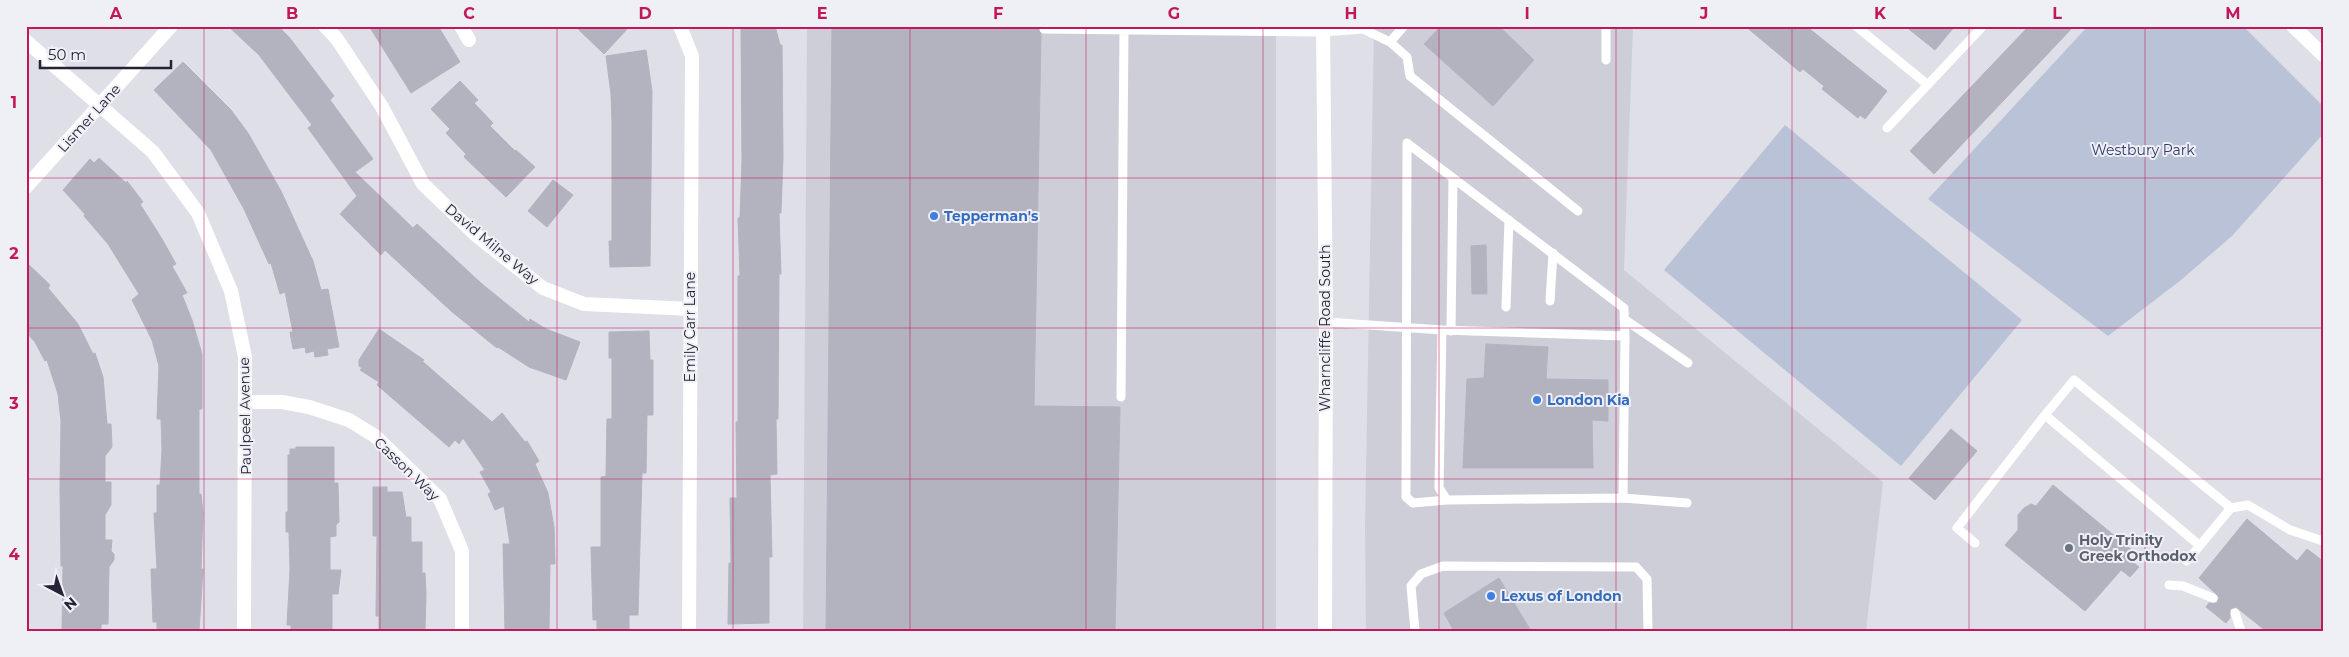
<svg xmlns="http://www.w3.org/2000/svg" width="2349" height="657" font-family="Montserrat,sans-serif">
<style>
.built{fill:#ceced8}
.green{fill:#bac2d7}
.building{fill:#b3b2bf;stroke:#b3b3c1}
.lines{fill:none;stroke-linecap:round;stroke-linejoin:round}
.service{stroke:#fff;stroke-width:9}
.minor{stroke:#fff;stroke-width:14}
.tertiary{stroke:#fff;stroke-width:14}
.secondary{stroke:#fff;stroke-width:14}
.grid{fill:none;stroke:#c2185b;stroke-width:1;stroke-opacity:0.55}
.shop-dot{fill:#3f7fe0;stroke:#efeff6;stroke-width:2}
.worship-dot{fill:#6b7280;stroke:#efeff6;stroke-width:2}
.labels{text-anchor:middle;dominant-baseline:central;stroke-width:4;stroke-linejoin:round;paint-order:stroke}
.street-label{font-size:14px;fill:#262236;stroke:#efeff6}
.park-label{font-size:14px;fill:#313968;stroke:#efeff6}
.shop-label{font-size:14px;font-weight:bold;fill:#366cbe;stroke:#efeff6;text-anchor:start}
.worship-label{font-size:14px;font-weight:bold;fill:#5b616d;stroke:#efeff6;text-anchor:start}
.neatline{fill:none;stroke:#c2185b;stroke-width:2}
.grid-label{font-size:16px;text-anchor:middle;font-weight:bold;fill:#c2185b}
</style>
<rect width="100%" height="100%" fill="#dfdfe8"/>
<path class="built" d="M807 26H1276V631H803Z
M1374 26H1633L1624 270 1883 482 1866 631H1366L1365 528Z"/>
<path class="green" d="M2088 26H2243L2323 106V134L2232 236 2181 280 2108 336 1928 199Z
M1785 125 2022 320 1901 466 1664 270Z"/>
<path class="building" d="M228 26H278L289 37 334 96 330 100 373 159 355 172 413 228 417 224 482 284 529 322 530 319 546 329 580 342 566 380 529 367 498 347 497 348 451 311 385 250 381 255 340 214 357 196 308 128 312 125 259 55Z
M369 26H438L460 62 411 93Z
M575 26H630L604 54Z
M741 26H775L780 45H782L783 157 781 213H779L781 274H779L778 419H776L777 474 770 475 772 557H769V623L728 624 729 563H731L730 498H737L736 422H738V276H740L738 218H740L742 161Z
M832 26H1038L1041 34 1034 406 1120 407 1115 631H826Z
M1441 26H1499L1534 60 1493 106 1424 44Z
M1745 26H1806L1887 91 1865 119 1860 115 1858 118 1822 89 1824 86 1803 69 1800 72Z
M1905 26H1955L1935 50Z
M2029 26H2074L1934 174 1910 151Z
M646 50 652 91 650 266 610 267 609 241H612V123L611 94 606 56Z
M183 62 231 110 248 133 281 191 313 261 321 290 328 289 339 347 327 349 328 355 315 357 314 351 306 353 305 347 293 349 290 332H293L285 292 280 294 271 263 269 264 244 209 211 150 154 90Z
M460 81 478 100 474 103 493 123 490 126 515 151 516 150 535 167 506 197 464 157 466 154 446 133 450 129 431 109Z
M99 158 126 183 127 181 143 202 140 204 162 239 176 264 172 266 187 293 182 295 192 320 202 354V409H199V494H201L203 513 201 569H203L199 631H157V622H153L151 569H157L154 513H157V485H160L162 450 161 419H157L159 366 152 340 132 300 139 294 108 244 84 216 85 214 63 190 90 159 94 163Z
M553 180 573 195 547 227 528 211Z
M1486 245 1487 294H1472L1471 246Z
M26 262 50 285 48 288 78 324 93 354 95 353 103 377 107 424H111L112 447 105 456V482H111V505L105 515V540H112L111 551 114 554V560L109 567 108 624H101V631H62L63 566H61L60 489 61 421 58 394 47 360 45 361 35 342 26 332Z
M379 329 424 360 422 361 492 422 502 413 525 442 527 441 539 461 535 464 548 493 554 527 555 564H550L549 631H505L503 544H510L504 506 495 510 488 494 491 492 480 472 485 470 463 438 459 444 455 440 449 447 377 385 379 382 360 370 362 368 359 366V360Z
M649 331 650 360H653V415H647L646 473H642L638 615H629V631H597V620H593L591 547H601V477L606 476 607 419H612V358H609V332Z
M1486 344 1548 347 1546 379 1608 380V421L1592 420 1593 468H1463L1467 379 1484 378Z
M1951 429 1977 451 1935 500 1909 478Z
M296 447H334V483H338L339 522 336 525V536L330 537V570H341L338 594H332V631H291V625H287L290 570 289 532H286V512H288V455H290V449H296Z
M2053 485 2133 551 2127 558 2139 567 2130 577 2121 570 2085 611 2005 545 2018 530V515L2024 508 2031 504 2036 506Z
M373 487H387V492H402L406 517H411V542H422V573H425L426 594 425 631H379V616H376L377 536H373Z
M2247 519 2297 561 2307 549 2323 561V631H2266L2236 607 2230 609V618L2226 623 2206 607 2209 603H2217L2219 597 2199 578Z
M1499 578 1531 631H1454L1444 613Z"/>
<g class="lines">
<path class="service" d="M1856 26 1928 85
M1044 29 1323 32 1363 29 1390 42 1407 57 1410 76 1578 211
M1390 42 1404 26
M1606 60V26
M1887 128 1983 26
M1550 301 1553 253
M1506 307 1509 220
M1624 319 1688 363
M1326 322 1442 330 1439 488 1447 500 1623 498 1625 336 1442 330
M1451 331 1453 178
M1121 397 1124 29
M1623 498 1687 503
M1447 500 1413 503 1406 497 1407 143 1624 308 1625 336
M1975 543 1957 528 2045 415
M2199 545 2045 415 2074 380 2231 508 2248 505 2290 530 2323 541
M2187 561 2231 508
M2169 585 2183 586 2213 598
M2235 613 2241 631
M1415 631 1411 586 1421 574 1443 566 1636 567 1647 579 1648 631"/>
<path class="minor" d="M325 26 337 39 382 107 423 184 477 236 543 288 584 304 691 309
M461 26 469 40
M680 26 692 56 689 631
M2293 26 2323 55
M26 187 171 26
M246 402H282L309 407 349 420 375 436 440 499 462 551V631"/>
<path class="tertiary" d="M26 41 153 152 198 213 231 291 245 357 244 631"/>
<path class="secondary" d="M1323 26 1326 322 1325 631"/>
</g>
<path class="grid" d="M204 26V631M380 26V631M557 26V631M733 26V631M910 26V631M1086 26V631M1263 26V631M1439 26V631M1616 26V631M1792 26V631M1969 26V631M2145 26V631M26 178H2323M26 328H2323M26 479H2323"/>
<g class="shop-dot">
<circle cx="934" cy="216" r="5"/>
<circle cx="1537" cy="400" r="5"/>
<circle cx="1491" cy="596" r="5"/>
</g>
<circle class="worship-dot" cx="2069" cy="548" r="5"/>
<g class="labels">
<g class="street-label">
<text transform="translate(89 118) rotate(-48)">Lismer Lane</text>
<text transform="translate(492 244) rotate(40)">David Milne Way</text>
<text transform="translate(690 327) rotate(-90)">Emily Carr Lane</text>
<text transform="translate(1325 328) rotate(-90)">Wharncliffe Road South</text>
<text transform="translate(245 416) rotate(-91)">Paulpeel Avenue</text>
<text transform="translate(407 469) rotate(44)">Casson Way</text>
</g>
<g class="park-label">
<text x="2143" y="150">Westbury Park</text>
</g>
<g class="shop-label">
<text x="944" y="216">Tepperman's</text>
<text x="1547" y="400">London Kia</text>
<text x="1501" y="596">Lexus of London</text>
</g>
<g class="worship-label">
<text x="2079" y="540">Holy Trinity<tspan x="2079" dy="16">Greek Orthodox</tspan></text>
</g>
</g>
<rect width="2349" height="657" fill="none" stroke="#efeff6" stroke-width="55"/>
<g transform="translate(62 594) rotate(139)" stroke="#efeff6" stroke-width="4" paint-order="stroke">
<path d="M0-4L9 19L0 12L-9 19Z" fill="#262236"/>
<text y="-8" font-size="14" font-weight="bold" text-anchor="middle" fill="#262236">N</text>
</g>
<path d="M40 60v8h131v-8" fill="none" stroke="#262236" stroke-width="2.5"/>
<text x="48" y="60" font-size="15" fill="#262236" stroke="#efeff6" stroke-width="4" paint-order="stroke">50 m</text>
<rect x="28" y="28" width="2294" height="602" class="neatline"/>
<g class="grid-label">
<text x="116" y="19">A</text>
<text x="292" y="19">B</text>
<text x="469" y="19">C</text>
<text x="645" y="19">D</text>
<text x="822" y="19">E</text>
<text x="998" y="19">F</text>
<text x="1174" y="19">G</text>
<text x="1351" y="19">H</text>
<text x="1527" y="19">I</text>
<text x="1704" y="19">J</text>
<text x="1880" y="19">K</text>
<text x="2057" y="19">L</text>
<text x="2233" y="19">M</text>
<text x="14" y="108">1</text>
<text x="14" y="259">2</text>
<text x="14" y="409">3</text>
<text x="14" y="560">4</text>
</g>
</svg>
